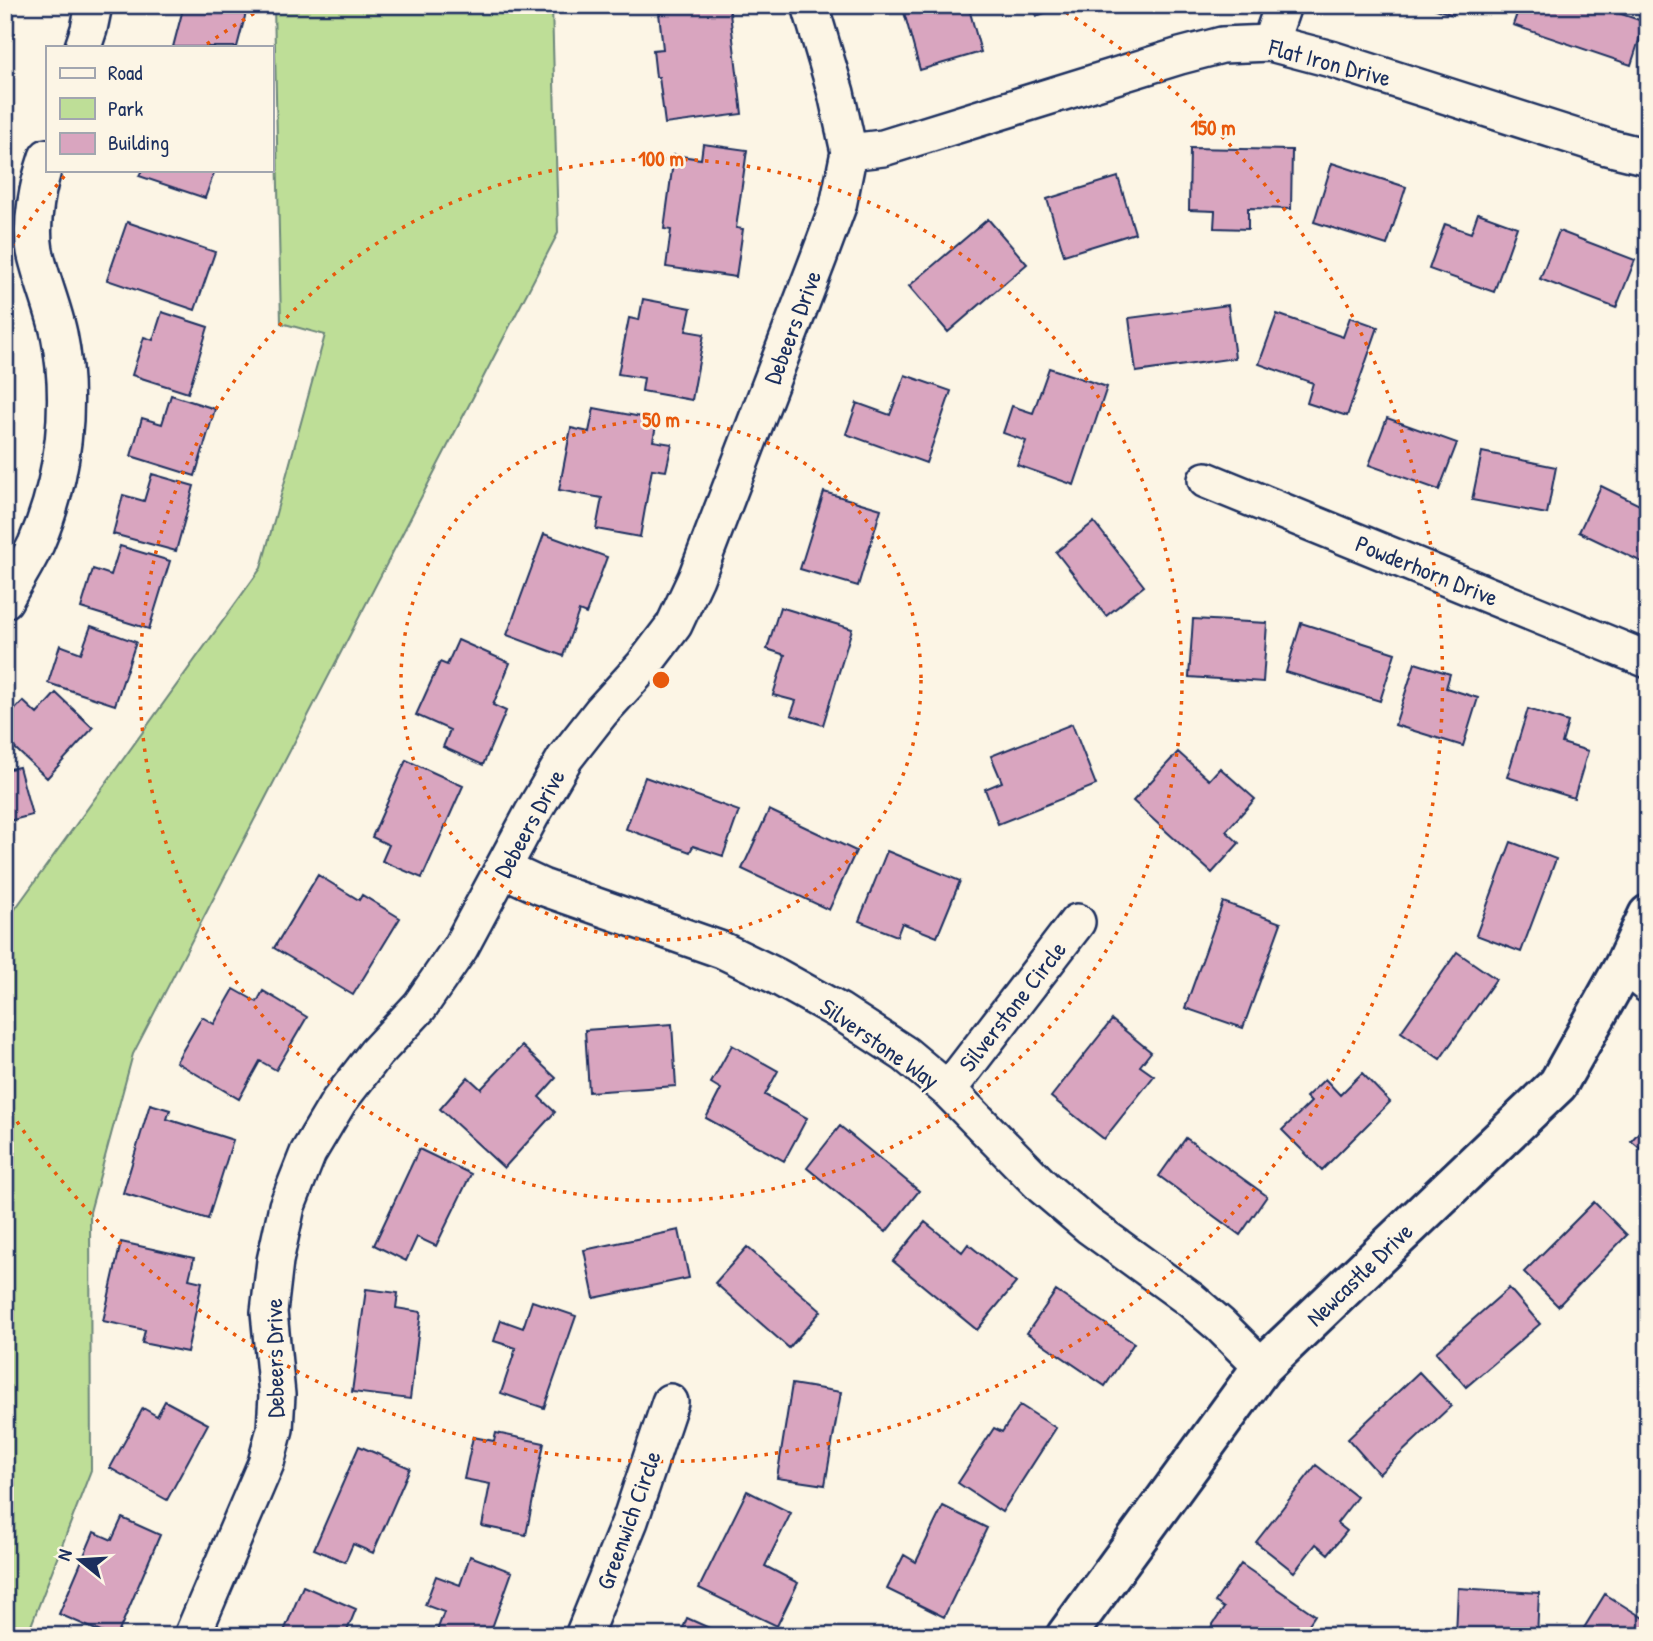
<svg xmlns="http://www.w3.org/2000/svg" width="1653" height="1641" font-family="'Patrick Hand',sans-serif">
<style>
.green{fill:#bede97;stroke:#6c867a;stroke-width:2}
.building{fill:#d9a5bf;stroke:#1b2f5e;stroke-width:2}
.lines{fill:none;stroke-linecap:round;stroke-linejoin:round}
.street-casing{stroke:#1b2f5e;stroke-width:40}
.secondary-casing{stroke:#1b2f5e;stroke-width:44}
.street{stroke:#fcf5e5;stroke-width:35}
.secondary{stroke:#fcf5e5;stroke-width:38}
.ring{fill:none;stroke:#e8590c;stroke-width:3.5;stroke-dasharray:3.5 7}
.labels{text-anchor:middle;dominant-baseline:central;stroke-width:5;stroke-linejoin:round;paint-order:stroke}
.street-label{font-size:24px;fill:#1b2f5e;stroke:#fcf5e5}
.centre{fill:#e8590c;stroke:#fcf5e5;stroke-width:3.5}
.ring-label{font-size:21px;text-anchor:middle;font-weight:bold;fill:#e8590c;stroke:#fcf5e5;stroke-width:5;stroke-linejoin:round;paint-order:stroke}
</style>
<rect width="100%" height="100%" fill="#fcf5e5"/>
<filter id="ink" filterUnits="userSpaceOnUse"><feTurbulence type="fractalNoise" baseFrequency=".0143" numOctaves="2"/><feDisplacementMap in="SourceGraphic" scale="14" xChannelSelector="R" yChannelSelector="G"/><feConvolveMatrix kernelMatrix="1 2 1 2 8 2 1 2 1" color-interpolation-filters="sRGB"/></filter>
<g filter="url(#ink)">
<path class="green" d="M274 5H552L558 233 133 1054 90 1212 91 1470 27 1636H5V923L261 568 325 335 281 323Z"/>
<path class="building" d="M184 5H248L237 47H173Z
M716 5H729L742 114 665 124 659 77H656L653 50 663 49 659 13Z
M902 5H968L981 52 920 70Z
M1033 5H1069L1036 16Z
M1425 5H1457L1453 15Z
M1520 5H1595L1645 22 1631 65 1513 25Z
M703 144 747 150 736 228 743 229 736 277 666 267 671 230 664 229 674 155 701 159Z
M1190 148 1292 150 1291 209 1248 208V229L1214 228 1215 211 1189 210Z
M1332 163 1406 187 1387 245 1314 222Z
M142 170H215L205 198 139 176Z
M1118 177 1135 233 1064 255 1047 199Z
M1478 213 1517 227 1494 292 1429 269 1445 224 1471 233Z
M988 219 1027 264 948 332 909 286Z
M127 222 215 252 195 310 107 280Z
M1559 231 1635 260 1616 308 1540 279Z
M643 299 691 308 686 331 704 334 692 400 642 391 644 378 618 374 629 318 639 320Z
M1228 305 1235 358 1136 372 1129 318Z
M162 312 208 327 188 393 132 375 144 337 153 340Z
M1277 314 1343 337 1350 317 1378 327 1347 416 1307 403 1313 383 1259 364Z
M1049 368 1107 387 1074 485 1017 465 1026 441 1003 433 1012 406 1033 413Z
M905 375 951 391 926 463 846 434 857 403 890 415Z
M171 395 215 409 195 476 131 456 142 418 162 424Z
M594 408 657 420 653 441 672 444 666 471 652 469 640 537 596 529 602 498 559 490 571 428 589 432Z
M1387 418 1457 443 1439 490 1369 465Z
M1482 452 1556 467 1547 514 1472 500Z
M152 474 194 486 176 551 113 534 123 495 144 501Z
M1601 486 1648 509V565L1579 532Z
M824 492 881 509 858 586 800 569Z
M1094 522 1144 586 1106 616 1056 552Z
M544 534 607 557 586 614 579 611 563 656 507 635Z
M120 546 170 561 149 629 81 608 93 569 111 575Z
M780 607 852 629 823 725 791 715 796 701 773 695 785 655 767 649Z
M1193 619 1267 623 1263 682 1189 677Z
M1301 623 1395 653 1380 701 1286 672Z
M91 626 136 642 115 705 48 683 60 645 81 653Z
M458 640 510 663 493 705 506 711 483 765 443 747 450 730 416 715 440 662 447 665Z
M1415 663 1450 674 1446 688 1478 698 1463 746 1395 725Z
M56 693 93 728 47 778 5 739V720L23 701 37 714Z
M1528 709 1568 722 1562 743 1588 751 1574 798 1507 777Z
M1072 724 1096 785 998 824 985 789 1002 782 991 756Z
M1178 752 1209 780 1220 768 1255 799 1226 831 1239 843 1212 873 1133 801Z
M406 760 463 786 422 878 382 861 389 845 372 837Z
M19 767 32 815 5 822V770Z
M645 777 739 811 723 856 693 846 690 852 626 829Z
M769 810 856 851 829 910 742 869Z
M1511 842 1556 859 1521 952 1476 935Z
M887 851 960 881 937 937 902 923 897 936 859 921Z
M318 875 359 900 362 895 400 918 353 995 274 948Z
M1223 902 1281 923 1243 1028 1185 1008Z
M1457 952 1496 979 1440 1059 1401 1032Z
M234 989 257 1002 263 991 307 1017 276 1070 260 1061 239 1099 176 1062 202 1017 214 1024Z
M1112 1020 1151 1052 1140 1066 1154 1076 1104 1139 1051 1097Z
M672 1024 676 1086 589 1092 585 1030Z
M732 1045 778 1071 765 1095 807 1118 784 1161 706 1118 721 1089 711 1083Z
M522 1046 556 1078 539 1097 555 1112 504 1168 440 1109 468 1077 481 1089Z
M1362 1073 1390 1102 1322 1170 1282 1130 1311 1102 1306 1097 1325 1079 1340 1095Z
M150 1104 170 1110 167 1119 233 1140 208 1219 123 1193Z
M1648 1122V1155L1631 1141Z
M840 1126 919 1191 886 1232 807 1168Z
M1186 1138 1267 1196 1240 1235 1159 1176Z
M419 1149 471 1174 436 1246 417 1237 406 1261 374 1245Z
M1594 1202 1627 1235 1558 1306 1524 1272Z
M925 1222 962 1252 968 1244 1016 1283 977 1330 893 1261Z
M679 1230 689 1278 594 1298 584 1250Z
M121 1242 194 1258 189 1279 202 1282 187 1352 142 1343 145 1330 103 1321Z
M747 1247 821 1311 789 1348 715 1283Z
M1509 1288 1540 1324 1466 1387 1436 1352Z
M366 1289 398 1293 396 1308 421 1312 410 1399 352 1392Z
M1056 1291 1134 1343 1105 1386 1027 1333Z
M532 1301 576 1316 544 1408 501 1393 516 1348 494 1341 501 1320 523 1328Z
M1419 1372 1451 1406 1379 1474 1348 1439Z
M792 1384 841 1392 825 1485 777 1478Z
M165 1401 208 1424 167 1500 110 1468 143 1408 157 1416Z
M1020 1405 1056 1428 1002 1512 958 1483 994 1428 1002 1432Z
M496 1433 544 1443 526 1535 482 1526 490 1484 464 1479 473 1437 494 1441Z
M359 1446 410 1468 373 1553 353 1544 345 1562 314 1549Z
M1316 1465 1357 1497 1337 1523 1347 1531 1328 1554 1316 1544 1294 1572 1256 1542Z
M747 1491 791 1513 765 1566 798 1583 777 1626 699 1588Z
M943 1506 987 1528 944 1617 887 1589 904 1555 916 1562Z
M122 1518 160 1535 117 1636H110L59 1614 94 1532 112 1540Z
M470 1556 512 1572 489 1636H435L444 1612 425 1605 436 1576 460 1585Z
M1241 1564 1315 1615 1301 1636H1205L1224 1608 1215 1602Z
M303 1586 356 1609 345 1636H282Z
M1458 1588 1539 1593 1537 1636H1456Z
M1605 1594 1648 1621V1636H1579Z
M687 1618 727 1636H680Z"/>
<g class="lines">
<g class="street-casing">
<path id="street" d="M1270 43 1283 5
M83 47 89 29 94 5
M849 152 883 148 1180 56 1222 45 1270 43 1331 59 1607 147 1648 157
M1206 480 1648 660
M5 600C15 581 27 563 36 544 64 479 73 402 59 334 53 306 41 279 35 251 30 222 38 184 47 157
M503 869 542 887 722 950 776 976 839 1011 905 1054 948 1090 1043 1187 1089 1226 1191 1300 1220 1325 1262 1367
M1624 966 1648 985
M948 1090 1077 922
M192 1636 266 1463 275 1429 277 1395 269 1312 275 1261 287 1206 308 1153 339 1101 376 1053 420 1006 460 948 532 814 565 758 601 712 643 666 674 625 696 578 819 257 838 206 849 152 836 93 810 5
M583 1636 630 1521 670 1402"/>
</g>
<g class="secondary-casing">
<path id="secondary" d="M1066 1636 1262 1367 1558 1084 1624 966 1648 915"/>
</g>
<use href="#street" class="street"/>
<use href="#secondary" class="secondary"/>
</g>
</g>
<g class="ring">
<circle cx="661" cy="680" r="260"/>
<circle cx="661" cy="680" r="521"/>
<path d="M6 255A781 781 0 0 1 67 173M207 44A781 781 0 0 1 265 7M1057 7A781 781 0 1 1 6 1105"/>
</g>
<g class="labels">
<g class="street-label">
<text transform="translate(1330 62) rotate(15)">Flat Iron Drive</text>
<text transform="translate(792 327) rotate(-69)">Debeers Drive</text>
<text transform="translate(1427 570) rotate(22)">Powderhorn Drive</text>
<text transform="translate(529 823) rotate(-61)">Debeers Drive</text>
<text transform="translate(1012 1006) rotate(-52)">Silverstone Circle</text>
<text transform="translate(880 1043) rotate(35)">Silverstone Way</text>
<text transform="translate(1359 1274) rotate(-44)">Newcastle Drive</text>
<text transform="translate(274 1358) rotate(-91)">Debeers Drive</text>
<text transform="translate(628 1520) rotate(-70)">Greenwich Circle</text>
</g>
</g>
<circle cx="661" cy="680" r="10" class="centre"/>
<g class="ring-label">
<text x="1213" y="135">150 m</text>
<text x="661" y="166">100 m</text>
<text x="661" y="427">50 m</text>
</g>
<rect width="1653" height="1641" fill="none" stroke="#fcf5e5" stroke-width="28"/>
<rect x="14" y="14" width="1625" height="1613" fill="none" stroke="#1b2f5e" stroke-width="2.5" filter="url(#ink)"/>
<rect x="46" y="46" width="228" height="126" fill="#fcf5e5" stroke="#a2a6af" stroke-width="2"/>
<rect x="60" y="68" width="35" height="10" fill="#fcf5e5" stroke="#a2a6af" stroke-width="2"/>
<text x="108" y="80" font-size="21" fill="#1b2f5e">Road</text>
<rect x="60" y="98" width="35" height="21" fill="#bede97" stroke="#a2a6af" stroke-width="2"/>
<text x="108" y="116" font-size="21" fill="#1b2f5e">Park</text>
<rect x="60" y="133" width="35" height="21" fill="#d9a5bf" stroke="#a2a6af" stroke-width="2"/>
<text x="108" y="150" font-size="21" fill="#1b2f5e">Building</text>
<g transform="translate(80 1560) rotate(288)" stroke="#fcf5e5" stroke-width="5" paint-order="stroke">
<path d="M0-5L12 26L0 18L-12 26Z" fill="#1b2f5e"/>
<text y="-10" font-size="19" font-weight="bold" text-anchor="middle" fill="#1b2f5e">N</text>
</g>
</svg>
